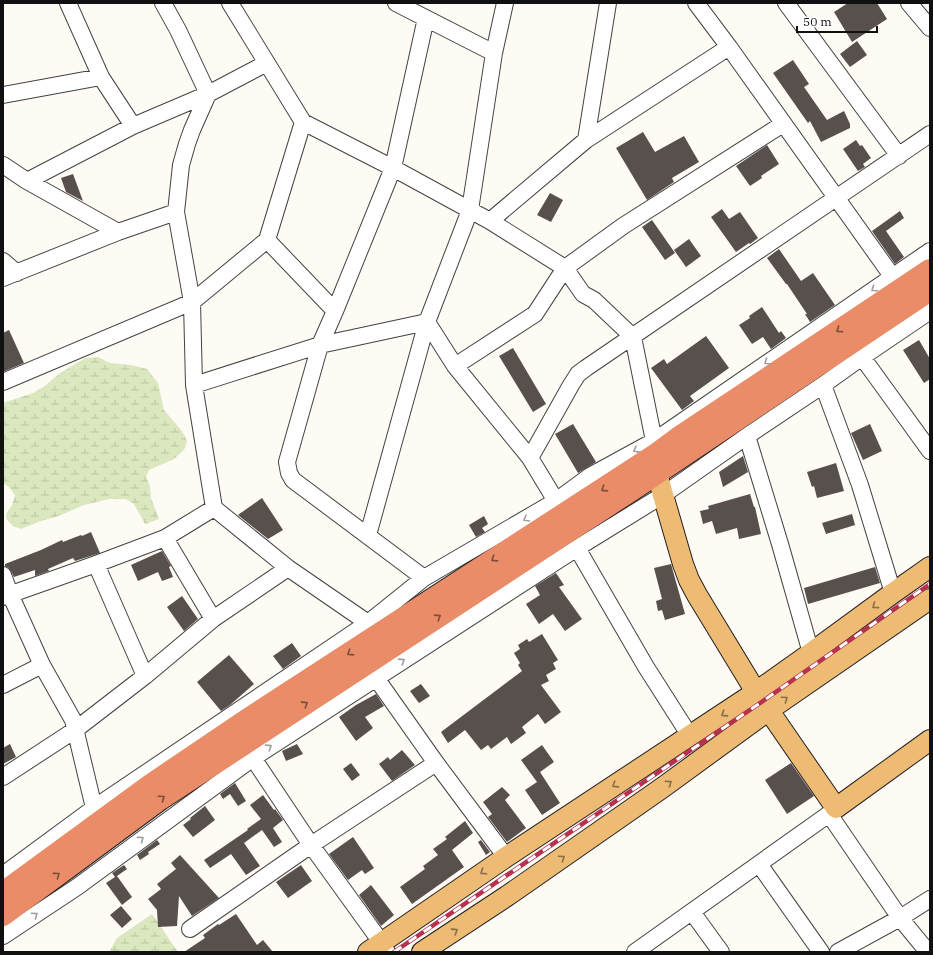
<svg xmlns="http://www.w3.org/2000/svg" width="933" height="955" font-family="'IBM Plex Serif',serif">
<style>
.wetland{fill:url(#wetland-marsh)}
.building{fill:#58504d}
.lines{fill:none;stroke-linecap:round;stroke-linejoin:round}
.minor-casing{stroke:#434343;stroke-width:18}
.major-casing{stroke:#212121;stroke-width:22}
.highway-casing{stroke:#212121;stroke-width:24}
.minor{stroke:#fff;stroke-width:16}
.major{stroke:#eebb74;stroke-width:20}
.highway{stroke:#e98c67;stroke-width:22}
.rail-casing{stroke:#b7324f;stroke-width:4.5}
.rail{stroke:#fff;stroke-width:3;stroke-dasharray:9;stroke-linecap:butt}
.oneway{stroke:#9f9f9f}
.oneway2{stroke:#7c4e3c}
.oneway3{stroke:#8a6e47}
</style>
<defs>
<pattern id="wetland-marsh" width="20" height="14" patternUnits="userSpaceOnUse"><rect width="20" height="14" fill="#dbe7bf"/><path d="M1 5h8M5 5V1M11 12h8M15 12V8" fill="none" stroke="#bbc5a3"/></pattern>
</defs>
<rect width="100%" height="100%" fill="#fefaf4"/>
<path class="wetland" d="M98 357 110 363 131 365 147 369 158 383 164 410 182 431 187 441 184 450 174 459 149 470 146 477 150 486 151 498 159 519 145 524 134 504 126 499H109L84 505 59 516 41 521 21 529 13 526 7 520 6 514 12 505 15 495 9 487 3 483V403L33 393 45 386 60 373 86 358Z
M152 914 178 952H109L117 938Z"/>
<path class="building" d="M848 3H877L887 19 852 42 834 12Z
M857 41 867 55 850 67 840 54Z
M793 60 809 84 804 87 827 120 844 111 850 124V128L821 142 810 121 808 123 773 73Z
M643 132 655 152 684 136 699 162 672 178 674 182 647 200 616 148Z
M856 140 860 146 862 145 871 158 863 164 865 167 858 171 843 149Z
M767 145 779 164 761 176 762 178 750 186 736 166Z
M73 174 83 201 66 192 61 178Z
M550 193 563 200 551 222 537 215Z
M722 209 729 219 740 212 758 238 750 244 749 243 736 252 711 217Z
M900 211 904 218 886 231 904 257 895 264 872 231Z
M652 220 675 253 665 260 642 227Z
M689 239 701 256 686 267 674 250Z
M779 249 801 281 813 273 835 305 810 322 805 314H807L787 284H786L767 258Z
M762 307 779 333 781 331 786 338 771 349 763 337 752 344 739 325 750 318 749 316Z
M9 330 24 363 3 372V333Z
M706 336 729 368 690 396 694 401 682 410 651 368 664 359 667 364Z
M919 340 930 359V379L924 383 903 350Z
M513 348 546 404 533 412 499 356Z
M573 424 596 462 578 473 555 434Z
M870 424 882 451 863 460 851 433Z
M743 456 748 472 723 487 719 472Z
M836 463 844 491 817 498 814 486 812 487 807 472Z
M750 494 754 507H755L761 534 739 539 737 528 716 534 712 521 703 524 700 511 709 509 708 506Z
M262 498 283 530 268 539 238 515Z
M852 514 855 525 826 534 822 523Z
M484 516 488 524 482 528 485 532 476 537 469 525Z
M91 532 100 553 75 561 73 558 48 569 49 571 35 576V570L14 577 9 568 5 566V564L41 550 62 540 63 542 81 535 82 536Z
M162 551 171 566 169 567 173 577 162 581 158 572 138 581 131 565Z
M671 564 685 614 665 620 662 610 658 611 656 601 662 599 654 568Z
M875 567 880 583 808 604 804 588Z
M556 573 564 585 559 587 582 619 565 631 553 614 539 624 526 604 540 595 535 586Z
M182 596 198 619 184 631 167 607Z
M542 634 558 660 553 663 556 669 546 675 549 681 541 685 561 712 545 724 538 714 522 727 526 733 511 744 507 737 491 749 488 745 481 750 465 730 448 743 441 732 522 671 518 665 520 663 514 653 520 649 518 645 527 639 529 642Z
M292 643 301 656 283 669 273 656Z
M229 655 254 684 230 705 221 711 197 682Z
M421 684 430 696 419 703 410 691Z
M376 694 384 706 365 717 373 728 356 741 339 717 356 705Z
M10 744 16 757 3 764V748Z
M297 744 303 754 286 761 282 751Z
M542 745 554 762 540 772 560 803 542 815 525 790 537 782 521 760Z
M402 750 415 765 392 781 379 764 388 757 390 760Z
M351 763 360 775 352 781 343 769Z
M791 763 814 796 787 814 765 780Z
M235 783 246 801 238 806 230 794 223 799 220 794Z
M502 787 510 795 505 800 526 828 507 842 488 817 492 814 483 802Z
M263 795 274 810 275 809 283 820 273 828 282 842 274 847 262 830 244 843 260 866 246 875 231 854 210 868 204 860 248 830 247 829 261 819 250 805Z
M205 806 215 820 193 837 183 825 191 819 190 818Z
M465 821 473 833 452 850 464 867 412 904 400 887 425 869 423 866 438 855 433 849 447 839 445 837Z
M353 837 374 868 365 874 362 870 348 880 329 854Z
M157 840 160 844 148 852 149 854 140 860 137 855Z
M481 840 490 852 486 855 478 842Z
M180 855 219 898 192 916 179 896 177 926 158 927 157 910 148 899 161 889 157 884 176 869 171 863Z
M124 865 127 869 117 876 132 897 122 905 106 883 115 877 112 873Z
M301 865 312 881 288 898 276 882Z
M371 885 394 915 381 926 359 895Z
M121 906 132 919 122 928 110 915Z
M236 914 257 945 263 940 273 952H184L205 938 203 935 218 924 219 925Z"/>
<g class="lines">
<g class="minor-casing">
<path id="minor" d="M68 3 101 77 133 126
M163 3 178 30 208 94 192 130 187 144 181 165 176 212 192 302 194 385 214 508 288 568 368 623
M230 3 303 122 393 168 490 221 565 268 583 294 594 300 633 337 654 441 655 450
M396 3 494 53
M696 3 729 47 892 276
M786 3 899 156
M909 3 930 28
M3 95 101 77
M586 140 608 3
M3 165 27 181 118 232
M27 181 133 126 208 94 267 63
M490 221 586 140 729 47
M267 240 335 311
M3 261 17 273
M3 278 118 232 176 212
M427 322 455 366 530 458 556 501
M862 357 930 451
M455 366 535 314 565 268 623 226 783 124
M3 382 192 302 267 240 303 122
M194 385 320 345 427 322
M823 385 860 485 893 593
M747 436 780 544 811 653
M530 458 571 385 578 374 586 368 930 134
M368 535 427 322 470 210 494 53 505 3
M165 538 213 619
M577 548 646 667 690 736
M96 564 145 676
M3 575 10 594 42 665 73 720 94 808
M424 578 293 480 289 473 287 462 320 345 335 311 393 168 426 18
M3 597 96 564 165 538 214 508
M376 678 436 763 506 857
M3 685 42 665
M253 758 311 845 381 942 387 952
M3 777 75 730 145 676 213 619 288 568
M829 814 900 918 928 952
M759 864 821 952
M3 875 94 808 368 623 424 578 556 501 590 476 654 441 930 251
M692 912 721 952
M190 929 311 845 436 763
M3 936 77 887 253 758 577 548 663 495 747 436 823 385 862 357 930 311
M635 952 829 814 836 808
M838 952 900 918 930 899"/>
</g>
<g class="major-casing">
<path id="major" d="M655 457 657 473 663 495 683 564 689 580 697 595 756 692 836 808 930 740
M368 952 506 857 756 692 811 653 893 593 930 567
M422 952 507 896 662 788 769 710 930 599"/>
</g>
<g class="highway-casing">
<path id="highway" d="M3 893 149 786 242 723 655 455 678 438 930 270
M3 915 160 799 633 489 930 290"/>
</g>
<use href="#minor" class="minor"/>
<use href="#major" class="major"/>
<use href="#highway" class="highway"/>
<g class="rail-casing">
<path id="rail" d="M394 952 763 701 930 584"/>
</g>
<use href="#rail" class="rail"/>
</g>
<defs><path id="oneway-chevron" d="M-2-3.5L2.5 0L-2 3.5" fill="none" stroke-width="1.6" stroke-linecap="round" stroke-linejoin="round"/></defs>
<g class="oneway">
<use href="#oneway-chevron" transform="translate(874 289) rotate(145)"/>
<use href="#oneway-chevron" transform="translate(767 362) rotate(145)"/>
<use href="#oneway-chevron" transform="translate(636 450) rotate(151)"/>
<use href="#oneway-chevron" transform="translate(526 519) rotate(150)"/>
<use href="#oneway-chevron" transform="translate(402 661) rotate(-33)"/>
<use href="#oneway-chevron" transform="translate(269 747) rotate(-33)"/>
<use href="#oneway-chevron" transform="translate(141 839) rotate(-36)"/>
<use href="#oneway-chevron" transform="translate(35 915) rotate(-34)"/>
</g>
<g class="oneway2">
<use href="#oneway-chevron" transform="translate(839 330) rotate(146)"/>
<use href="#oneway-chevron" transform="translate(604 489) rotate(147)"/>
<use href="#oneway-chevron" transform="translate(494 559) rotate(147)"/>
<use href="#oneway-chevron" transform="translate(438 617) rotate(-33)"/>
<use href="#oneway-chevron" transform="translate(350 653) rotate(147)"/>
<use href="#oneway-chevron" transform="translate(305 704) rotate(-33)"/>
<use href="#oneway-chevron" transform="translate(162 798) rotate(-35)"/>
<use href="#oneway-chevron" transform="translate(57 875) rotate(-36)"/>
</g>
<g class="oneway3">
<use href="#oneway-chevron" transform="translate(875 606) rotate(143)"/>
<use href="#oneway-chevron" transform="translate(785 699) rotate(-35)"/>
<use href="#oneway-chevron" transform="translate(724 714) rotate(147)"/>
<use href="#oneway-chevron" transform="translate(669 783) rotate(-36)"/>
<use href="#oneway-chevron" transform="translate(615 785) rotate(147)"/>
<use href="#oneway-chevron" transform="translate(562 858) rotate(-35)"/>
<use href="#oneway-chevron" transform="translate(483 872) rotate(146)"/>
<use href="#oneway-chevron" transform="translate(455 931) rotate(-33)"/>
</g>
<rect width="933" height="955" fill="none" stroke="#101010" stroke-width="8"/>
<path d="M797 26v6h80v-6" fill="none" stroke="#101010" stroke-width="2"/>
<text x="803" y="26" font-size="12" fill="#101010" stroke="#ffffff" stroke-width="3" paint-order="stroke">50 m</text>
</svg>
